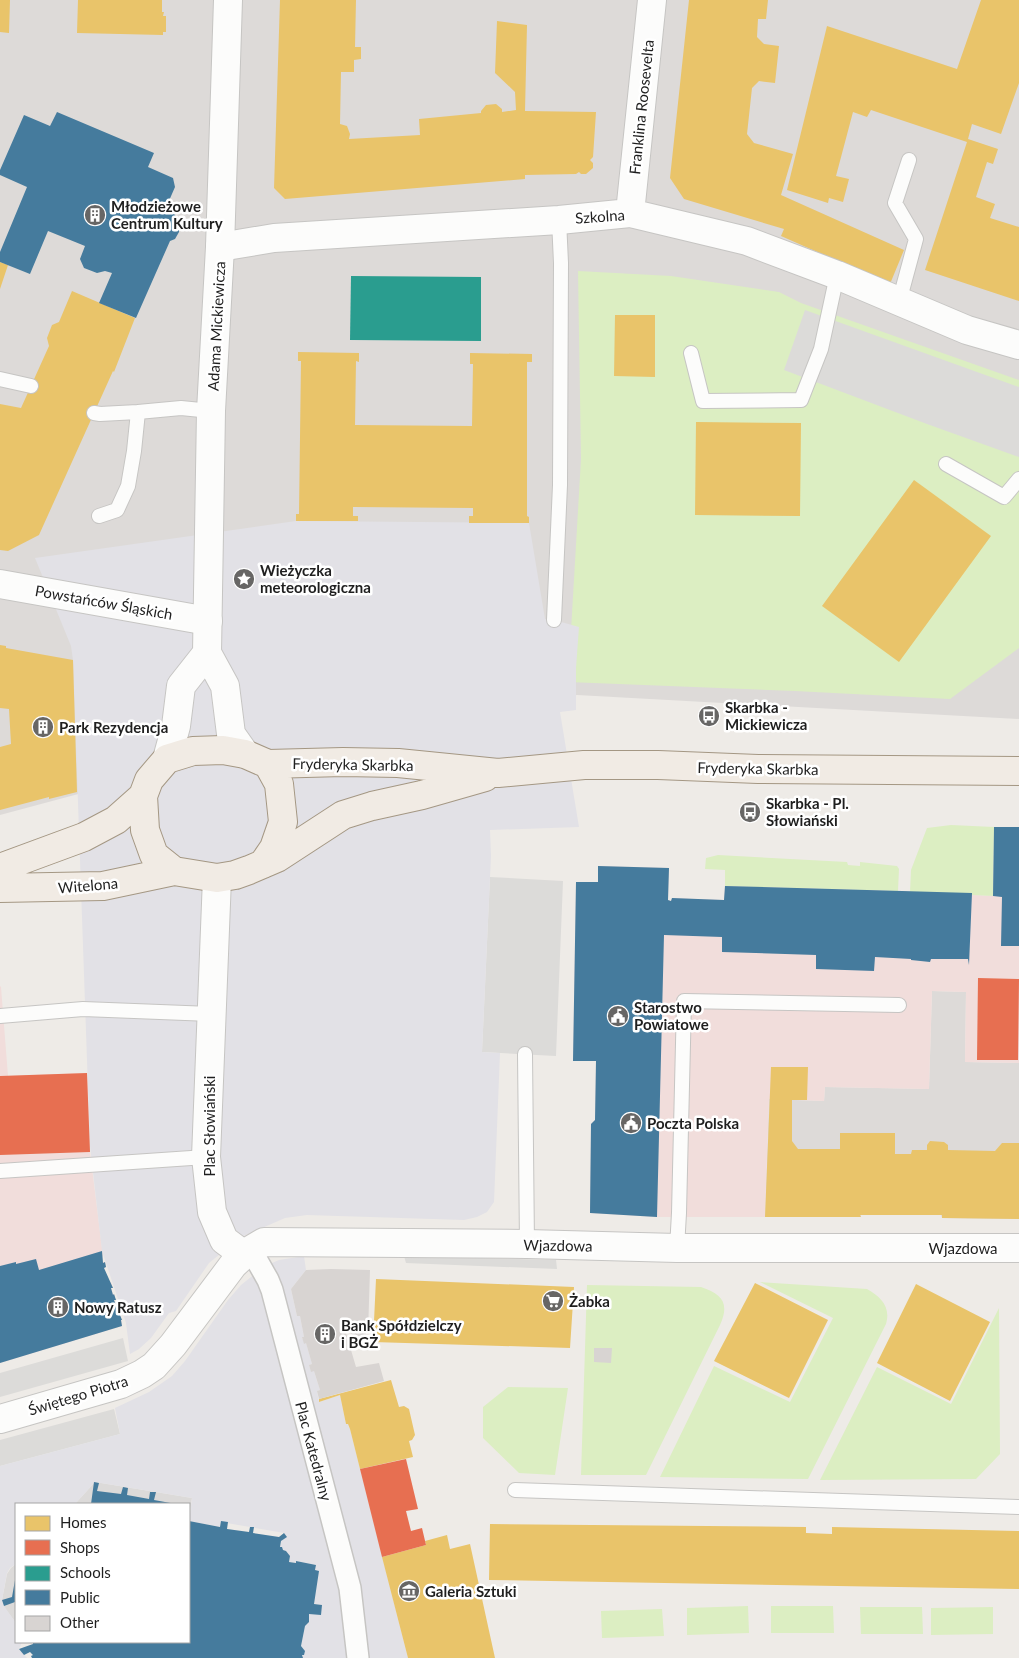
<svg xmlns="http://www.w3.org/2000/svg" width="1019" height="1658" font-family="Lato,sans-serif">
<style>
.residential{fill:#dddad8}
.commercial{fill:#f1dddb}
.religious{fill:#dcdad9}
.grass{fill:#dceec2}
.parking{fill:#dcdbd9}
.plaza{fill:#e2e1e6}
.homes{fill:#e9c46a}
.shops{fill:#e76f51}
.schools{fill:#2a9d8f}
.public{fill:#457b9d}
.building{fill:#d8d4d2}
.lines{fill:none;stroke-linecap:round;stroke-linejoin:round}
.service-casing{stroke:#c6c5c3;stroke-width:16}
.pedestrian-casing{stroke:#c6c5c3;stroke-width:24}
.minor-casing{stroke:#c6c5c3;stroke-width:30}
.tertiary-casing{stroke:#c6c5c3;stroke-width:30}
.primary-casing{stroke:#a49783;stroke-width:30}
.service{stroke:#fcfcfb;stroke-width:14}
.pedestrian{stroke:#fcfcfb;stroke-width:21}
.minor{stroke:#fcfcfb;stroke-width:28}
.tertiary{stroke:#fcfcfb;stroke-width:28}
.primary{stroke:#f1ebe4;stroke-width:28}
.labels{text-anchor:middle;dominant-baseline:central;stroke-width:5;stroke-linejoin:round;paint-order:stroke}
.street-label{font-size:15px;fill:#1f1f1f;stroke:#fff}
.poi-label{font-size:15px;font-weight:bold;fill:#1f1f1f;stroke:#fff;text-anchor:start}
</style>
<rect width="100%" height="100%" fill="#eeebe7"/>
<path class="residential" d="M0 0H1019V719L577 695 311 729 82 793 0 815Z
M932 991 966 992 965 1062 1019 1063V1219L942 1218 941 1215H861V1217H765L769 1099 824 1101 825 1087 929 1089Z"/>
<path class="commercial" d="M994 827H1019V1063L965 1062 966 992 932 991 929 1089 825 1087 824 1101 769 1099 765 1217H657L590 1213 591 1124 595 1120 596 1061H573L576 882H598V866L669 868 668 900 671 901 672 898 724 900 725 886 898 891 993 896Z
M0 986 1 987 8 1076 87 1073 90 1152 103 1256 102 1257 103 1262H105L106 1267 104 1268 109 1283 111 1282 113 1288H111L113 1294H114L116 1300H114L122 1320H121L122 1326 0 1363Z"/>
<path class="religious" d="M95 1482 192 1498 189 1514V1504H75Z
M16 1564V1623L4 1607 2 1600 7 1574 11 1568Z"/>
<path class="grass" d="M578 271 671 276 779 292 801 303 1019 380V648L950 699 795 691 568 682 581 459Z
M951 825 994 827 993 896 910 892 911 870 927 828Z
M718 855 847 862 848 865 860 866V862L897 866 899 869 898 891 725 886V870L705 869 706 858Z
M760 1282 867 1289C881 1297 891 1307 886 1324L808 1479 660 1477 714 1366 790 1402 833 1318Z
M587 1285 701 1287C722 1294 730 1303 720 1325L646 1475H581Z
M999 1308 1000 1454 976 1479 820 1480 877 1367 951 1404Z
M508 1387 568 1388 555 1475 519 1473 483 1438V1407Z
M748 1606 749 1633 687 1635V1608Z
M771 1606H833L834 1633H771Z
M860 1607H922L923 1634H861Z
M993 1607V1634L931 1635V1608Z
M662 1609 664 1636 602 1638 601 1611Z"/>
<path class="parking" d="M805 310 1019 387V457L927 424 784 370Z
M490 877 563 881 556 1056 482 1052Z
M404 1256 556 1260 557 1269 406 1263Z
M123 1338 128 1361 0 1397V1373Z
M114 1409 120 1434 0 1466V1440Z"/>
<path class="plaza" d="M296 521 529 523 545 619 554 620 579 627 576 668V710L560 712 579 827 490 830 491 856 482 1052 500 1053 494 1202 487 1212 477 1217 464 1220 307 1215 285 1218 241 1237 209 1263 176 1311 169 1313 151 1338 139 1349 130 1354 126 1323 102 1251 90 1146 73 660 71 646 35 558Z
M304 1256 306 1270 291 1289 296 1312 297 1316H300L304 1337 302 1338 306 1343 312 1364 309 1365 311 1371H314L320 1390 317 1391 319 1402 340 1395 346 1424H348L350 1429 408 1658H303L302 1655 305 1651 301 1646 305 1626 309 1622V1614L322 1605 310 1603 316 1565 296 1561V1563L289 1562 290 1556 286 1551 283 1550 282 1547H280L281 1541 286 1537 284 1533 221 1522 220 1527 189 1521 192 1498 95 1482 75 1504H16V1564L10 1568 7 1573 2 1600 4 1606 16 1623V1642H22L19 1649 27 1658H0V1466L120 1434 115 1408 149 1392 172 1376 185 1361 228 1300 241 1285 261 1269 272 1263 279 1260Z"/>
<path class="homes" d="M0 0H10L9 33 0 32Z
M78 0H162V12H164L163 16H166V32H163V35L77 33Z
M280 0H356L355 47H361V59L354 60V72H341L340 124 347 126 350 134 349 139 420 135 419 119 481 113V111L486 105 496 104 502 109V112L516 110 515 92 495 73 497 21 527 25 525 111 596 112 593 157 590 160 593 163V168L586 174H581L579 172 576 174 525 175V179L285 199 274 188Z
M689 0H768L766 19H758L757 37 764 44 779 46 775 83 759 81 752 88 747 134 754 143 793 154 781 195 904 250 890 284 781 236 784 229 684 199 670 178Z
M981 0H1019V83L1001 134 972 124 968 139 998 149 993 164 987 162 976 197 995 204 990 218 1019 227V301L925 270 967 142 871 110 867 117 853 112 836 176 849 179 843 202 829 198 828 203 787 190 827 26 957 69Z
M0 262 8 265 0 289Z
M72 291 135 318 114 372 113 371 39 535 8 551 0 550V404L21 408 49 346 47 338 52 325 59 322Z
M615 315H655V377L614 376Z
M298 352 359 353V362L356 361 355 425 472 426 473 364H470V353L532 354V362H527V516L529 517V523H469V516H473V508L353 507V516H358V521H296V514H299L301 361H298Z
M696 422 801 423 800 516 695 515Z
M914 480 991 536 899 662 822 606Z
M0 645 6 646V648L73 660 77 792 49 799V797L0 810V747L11 744 9 709 0 708Z
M771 1067H808L807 1100H792V1141L798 1149H840V1133H895V1154H911L912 1150H927V1145L930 1141 944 1142 948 1145V1150L995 1151 1002 1143H1019V1219L942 1218V1215H860L861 1217H765Z
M376 1279 574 1287 570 1348 373 1342Z
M755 1283 828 1320 789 1398 714 1361Z
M916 1284 990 1322 950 1401 877 1363Z
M391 1380 399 1407 404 1406 409 1409 415 1435 412 1440 409 1441 413 1457 360 1469 350 1429 348 1424H346L340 1395 319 1402V1399Z
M490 1524 806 1527V1533L832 1534V1527L1019 1531V1589L489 1580Z
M447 1535 450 1549 470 1544 495 1658H408L382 1557 426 1545 425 1541Z"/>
<path class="shops" d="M978 978 1019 979 1018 1060H977Z
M87 1073 90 1152 0 1155V1076Z
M406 1459 418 1509 406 1511 411 1531 422 1528 426 1545 382 1557 360 1469Z"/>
<path class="schools" d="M351 276 481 277V341L350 340Z"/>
<path class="public" d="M57 112 154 153 148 167 173 178 175 187 165 210 174 214 179 220V232L175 239 170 241 136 318 99 303 112 273 105 271 97 273 84 268 80 259 85 246 48 231 30 274 0 262V252L27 187 0 175V170L24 115 50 126Z
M994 827H1019V946H1001L1002 897 993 896Z
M598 866 669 868 668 900 671 901 672 898 724 900 725 886 972 893 969 965 968 959H931L930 962 911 960V959L875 957 874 971 816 969V955L722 952V937L664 935 657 1217 590 1213 591 1124 595 1120 596 1061H573L576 882H598Z
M102 1251 103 1263 105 1262 106 1267 104 1268 113 1288H111L113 1295 114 1294 116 1300H114L122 1320H121L122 1326 0 1363V1266L16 1262V1264L36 1259 39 1270Z
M94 1482 99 1483 97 1491 121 1494 123 1487 128 1488 127 1495 149 1499 150 1492H156L154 1500 176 1504H91Z
M189 1521 220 1527 221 1521 228 1522 227 1529 249 1532 250 1527H254L253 1533 279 1537 284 1533 287 1537 281 1541 280 1547H282L283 1550 286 1551 290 1556 289 1562 296 1563V1561L316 1565 315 1570 319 1571 314 1604 322 1605 321 1615 309 1614V1622L305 1626 301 1646 305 1651 304 1655H302L303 1658H32L31 1656 33 1655 30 1652 24 1655 19 1649 33 1644V1642H189Z
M15 1580 16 1605 15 1602 4 1606 2 1600 12 1597Z"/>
<path class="building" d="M331 1269 370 1270 368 1333H366L364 1338 353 1337 350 1331 346 1333 356 1367 379 1363 384 1381 319 1399 317 1391 320 1390 314 1371 311 1372 309 1365 312 1364 306 1343 304 1344 302 1337H304L300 1316H297L291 1289 306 1270Z
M594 1348H612L611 1363 594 1362Z"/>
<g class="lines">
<g class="service-casing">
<path id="service" d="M899 302 916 239 895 203 909 160
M691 353 703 401 801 400 821 349 837 275
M0 379 31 386
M94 413 100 414 138 412
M946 464 1004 497 1019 479
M99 516 117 510 128 486 134 451 138 412 181 408 211 411
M554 620 560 485 561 263 559 220
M0 1016 83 1009 211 1014
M525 1054 527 1244
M0 1171 206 1157
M677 1248 679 1213 684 1001 899 1005
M515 1490 1019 1507"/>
</g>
<g class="pedestrian-casing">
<path id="pedestrian" d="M251 1250 268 1280 272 1290 350 1588 358 1658"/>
</g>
<g class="minor-casing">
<path id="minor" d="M630 213 652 0
M220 247 274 238 559 220 630 213 747 241 837 275 967 330 1019 345
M0 584 208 621
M217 878 206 1157 212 1212 224 1240 244 1255
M0 1419 121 1384 142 1374 154 1366 173 1345 233 1265 247 1252 264 1242 527 1244 677 1248H1019"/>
</g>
<g class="tertiary-casing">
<path id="tertiary" d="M228 0 220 247 211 411 207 653 225 686 231 734 245 754
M167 759 176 726 181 686 207 653"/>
</g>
<g class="primary-casing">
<path id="primary" d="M268 764 343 762 398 763 498 773 584 765H658L758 769 1019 771
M263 864 274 848 283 822 279 784 268 764 245 754 223 750 193 751 167 759 149 780 143 796 145 830 154 855 174 871 217 878 235 875 249 870 277 858 343 815 372 806 422 795 485 777
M0 868 84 837 116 820 143 796
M0 888 103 886 174 871"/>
</g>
<use href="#service" class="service"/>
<use href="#pedestrian" class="pedestrian"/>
<use href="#minor" class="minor"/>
<use href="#tertiary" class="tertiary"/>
<use href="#primary" class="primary"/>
</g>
<defs>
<g id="building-disc" transform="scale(1.125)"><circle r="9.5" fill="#676665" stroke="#fff"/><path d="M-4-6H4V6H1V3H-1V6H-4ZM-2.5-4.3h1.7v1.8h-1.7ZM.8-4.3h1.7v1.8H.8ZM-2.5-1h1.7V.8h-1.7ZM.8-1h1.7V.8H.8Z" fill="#fff"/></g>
<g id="sight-disc" transform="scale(1.125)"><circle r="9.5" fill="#676665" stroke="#fff"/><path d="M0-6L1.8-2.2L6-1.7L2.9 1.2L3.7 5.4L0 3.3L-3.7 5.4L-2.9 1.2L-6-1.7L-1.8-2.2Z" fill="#fff"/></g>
<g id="bus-disc" transform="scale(1.125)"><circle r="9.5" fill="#676665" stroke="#fff"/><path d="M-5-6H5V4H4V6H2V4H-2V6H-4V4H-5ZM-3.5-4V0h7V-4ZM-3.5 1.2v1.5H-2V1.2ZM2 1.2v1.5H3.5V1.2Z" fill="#fff"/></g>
<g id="civic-disc" transform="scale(1.125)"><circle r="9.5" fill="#676665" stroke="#fff"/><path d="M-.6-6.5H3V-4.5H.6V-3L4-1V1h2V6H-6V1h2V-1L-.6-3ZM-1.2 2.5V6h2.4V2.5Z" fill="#fff"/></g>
<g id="supermarket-disc" transform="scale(1.125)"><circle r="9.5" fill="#676665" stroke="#fff"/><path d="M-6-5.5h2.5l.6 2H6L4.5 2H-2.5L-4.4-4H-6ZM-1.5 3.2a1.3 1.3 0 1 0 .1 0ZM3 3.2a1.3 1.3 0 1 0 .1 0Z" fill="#fff"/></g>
<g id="museum-disc" transform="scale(1.125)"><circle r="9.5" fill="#676665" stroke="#fff"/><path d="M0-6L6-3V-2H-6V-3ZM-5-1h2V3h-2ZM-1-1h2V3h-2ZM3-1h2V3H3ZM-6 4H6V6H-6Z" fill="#fff"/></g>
</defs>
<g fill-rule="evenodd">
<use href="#building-disc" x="95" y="215"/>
<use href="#sight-disc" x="244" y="579"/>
<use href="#bus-disc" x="709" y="716"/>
<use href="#building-disc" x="43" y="727"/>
<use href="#bus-disc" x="750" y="812"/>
<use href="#civic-disc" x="618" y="1016"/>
<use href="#civic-disc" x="631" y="1123"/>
<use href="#supermarket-disc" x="553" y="1301"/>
<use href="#building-disc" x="58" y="1307"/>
<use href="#building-disc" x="325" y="1334"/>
<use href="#museum-disc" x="409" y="1591"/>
</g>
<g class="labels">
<g class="street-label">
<text transform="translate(641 107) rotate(-84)">Franklina Roosevelta</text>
<text transform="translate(600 216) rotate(-4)">Szkolna</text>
<text transform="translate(216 326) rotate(-87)">Adama Mickiewicza</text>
<text transform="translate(104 602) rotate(10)">Powstańców Śląskich</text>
<text transform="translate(353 764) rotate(1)">Fryderyka Skarbka</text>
<text transform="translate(758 768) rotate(1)">Fryderyka Skarbka</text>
<text transform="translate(88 885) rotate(-5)">Witelona</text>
<text transform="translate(209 1126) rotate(-90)">Plac Słowiański</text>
<text transform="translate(558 1245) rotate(1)">Wjazdowa</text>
<text x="963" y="1248">Wjazdowa</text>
<text transform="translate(78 1395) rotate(-17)">Świętego Piotra</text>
<text transform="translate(314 1451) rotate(75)">Plac Katedralny</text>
</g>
<g class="poi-label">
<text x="111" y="206">Młodzieżowe<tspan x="111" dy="17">Centrum Kultury</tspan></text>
<text x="260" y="570">Wieżyczka<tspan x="260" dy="17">meteorologiczna</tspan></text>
<text x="725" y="707">Skarbka -<tspan x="725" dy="17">Mickiewicza</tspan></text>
<text x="59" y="727">Park Rezydencja</text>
<text x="766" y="803">Skarbka - Pl.<tspan x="766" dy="17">Słowiański</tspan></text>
<text x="634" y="1007">Starostwo<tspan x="634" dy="17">Powiatowe</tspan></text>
<text x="647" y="1123">Poczta Polska</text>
<text x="569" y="1301">Żabka</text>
<text x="74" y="1307">Nowy Ratusz</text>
<text x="341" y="1325">Bank Spółdzielczy<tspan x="341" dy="17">i BGŻ</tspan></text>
<text x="425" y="1591">Galeria Sztuki</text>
</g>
</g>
<rect x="15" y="1503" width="175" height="140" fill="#ffffff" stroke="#a5a5a5"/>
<rect x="25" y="1516" width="25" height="15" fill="#e9c46a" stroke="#a5a5a5"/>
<text x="60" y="1528" font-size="15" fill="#1f1f1f">Homes</text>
<rect x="25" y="1540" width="25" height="15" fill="#e76f51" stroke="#a5a5a5"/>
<text x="60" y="1553" font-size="15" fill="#1f1f1f">Shops</text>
<rect x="25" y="1566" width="25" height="15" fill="#2a9d8f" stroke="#a5a5a5"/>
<text x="60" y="1578" font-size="15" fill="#1f1f1f">Schools</text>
<rect x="25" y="1590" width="25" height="15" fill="#457b9d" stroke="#a5a5a5"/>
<text x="60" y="1603" font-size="15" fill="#1f1f1f">Public</text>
<rect x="25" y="1616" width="25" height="15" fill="#d8d4d2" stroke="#a5a5a5"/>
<text x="60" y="1628" font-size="15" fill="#1f1f1f">Other</text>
</svg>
